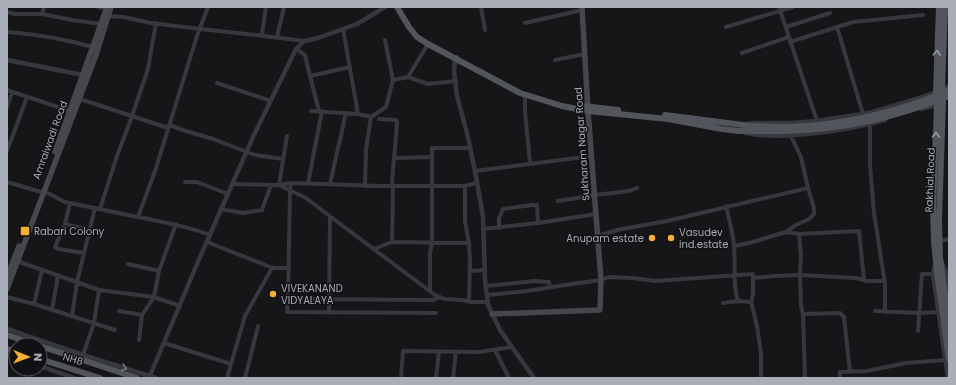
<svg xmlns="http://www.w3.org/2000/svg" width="956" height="385" font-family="Poppins,sans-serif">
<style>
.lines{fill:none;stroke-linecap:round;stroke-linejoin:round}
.minor{stroke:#37383d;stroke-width:4}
.tertiary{stroke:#37383d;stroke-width:4.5}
.secondary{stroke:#45474d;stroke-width:5.5}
.primary{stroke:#53555c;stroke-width:6}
.rail{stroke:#4a4c52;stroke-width:1;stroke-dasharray:5 4;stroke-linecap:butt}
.primary-bridge{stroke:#53555c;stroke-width:6}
.oneway{stroke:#979ba6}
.oneway2{stroke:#757881}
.poi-dot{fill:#f2b134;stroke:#111113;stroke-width:1.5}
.labels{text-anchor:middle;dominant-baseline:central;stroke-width:3;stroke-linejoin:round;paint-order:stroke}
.street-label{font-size:10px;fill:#a8adb8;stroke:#111113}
.poi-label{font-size:10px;fill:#a8adb8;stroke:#111113;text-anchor:start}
</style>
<rect width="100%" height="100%" fill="#161618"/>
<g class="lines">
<path class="minor" d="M98 7 106 9
M481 7 485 30
M779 7 817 121
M7 12 15 14H42L44 7
M42 14 72 20 101 24
M108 16 123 17 151 23 200 29 256 35 304 41
M525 23 582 10
M726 27 793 7
M786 27 830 13
M837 27 863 114
M343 29 358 114 371 117 366 150 365 186
M7 32C37 34 64 39 93 47
M262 35 266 7
M277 37 284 7
M385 40 393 80
M790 42 853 22 923 15
M296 49 305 55 310 76 350 67
M742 53 789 37
M555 60 585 54
M310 76 319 111
M408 77 428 84 456 81
M217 83 271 101
M7 90 70 111
M525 95V112L530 163
M77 98 168 128
M7 108 12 92
M311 111 358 114
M371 117 386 107 393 80 408 77 428 44
M379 119 395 120 397 121C396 143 393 164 392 186L393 189 392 242
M870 124V165L874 213 885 284V312
M169 125 186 131 213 139 255 155 283 159
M287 136 279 185 306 198 319 208 435 295 445 299 462 300 471 302H487
M7 151 27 97
M394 158 432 157
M475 171 592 156
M7 182 41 192
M185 182H197L228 194
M291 183 290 191 288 299 287 312 436 313
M308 183 322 111
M232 184 279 185 291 183 381 186H465L477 183
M330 184 346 113
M465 186V222L469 243 470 260 469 301
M44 191 65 202 138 217 155 171 197 36 208 7
M558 201 595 195 629 191 637 188
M70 203 65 224 55 247 58 249 84 253
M726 206C729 219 733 233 734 246 736 263 732 284 738 301
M100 209 117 156 132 116 148 69 156 23
M221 209 243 213 262 210 271 185
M138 217C162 222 187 226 210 235
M65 224 89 230
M499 228V218L503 209 532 205H537L538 223
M483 229 538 223 596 214
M786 232 799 234 859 231 864 280
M799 234 801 256 800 275 801 306 803 314 805 378
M598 236 617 230 667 221 808 188 801 157 791 136V133
M940 241 949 239
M207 242 273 268H288
M734 246 749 243 786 232 796 225 809 219 814 214V208L808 188
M374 249 392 242 469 243
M17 261 99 290 154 297 159 271 176 224
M128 264 159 271
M470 271 485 270
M753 278 775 276 800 275 856 278 867 281H884
M486 286 535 281 549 282 550 287
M430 291V254L432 242V148H470
M487 295 527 291 565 285 601 280 609 277 632 278 656 281 753 274V294L751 302 757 326 761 353V378
M7 297 34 304 115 330
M288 299 433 300 440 297
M723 303 738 301 751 302
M34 304 42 270
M52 310 58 275
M119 311 142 315 139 340
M875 311 919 313 939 312
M329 313 330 216
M803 314 840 313 844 317 850 372
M142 315 154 297 180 306
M72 316 77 282 95 208
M918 331 922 274H933
M164 343 231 364
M495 350 509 378
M83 355 94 323 99 290
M227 378 245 316 272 268
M245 378 258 326
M401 378 403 351 479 352 512 347
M436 378 439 352
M453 378 456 352
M840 378V372L867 371 906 363 945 360"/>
<path class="tertiary" d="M457 57 455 60 454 71 457 96 467 133 475 171 483 217 485 280 488 305 500 330 534 378
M7 60 83 75
M942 89 949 86
M921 109 937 105
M747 124 753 123H791L817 121 869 113 923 97 938 91
M746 133C770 138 794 135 818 133 841 130 863 126 885 120
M942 263 946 272 949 298
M935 265 933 274 948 378
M7 329 83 355 156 378
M7 355 16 358
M40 366 74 378
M149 378 197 264 253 137 296 49 304 41 318 38 357 24 385 7"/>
<path class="secondary" d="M55 152 107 7
M7 277 19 246
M7 289 96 55 111 7
M492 314 600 310 601 280 588 111 582 7"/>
<path class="primary" d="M397 7 409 27 417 37 428 44 520 93 562 106 588 111 668 119 722 129 739 131H786
M942 89 945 7
M936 92 939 7
M943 102 939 219 940 258 949 326
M937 105 933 207 934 241 937 272 949 359
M583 106 618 110
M665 115 751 126 786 127
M7 335 37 345
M40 346 137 378
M7 349 16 352
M40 359 100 378"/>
<path class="rail" d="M7 283C45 193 76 100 106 7"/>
<path class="primary-bridge" d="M786 127C839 126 901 112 949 90
M786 131C842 130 897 117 949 96"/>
</g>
<defs><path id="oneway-chevron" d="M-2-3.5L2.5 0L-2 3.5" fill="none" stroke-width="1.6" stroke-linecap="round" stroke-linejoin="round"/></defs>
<g class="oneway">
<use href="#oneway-chevron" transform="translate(937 53) rotate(-87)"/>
<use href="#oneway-chevron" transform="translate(936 135) rotate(-89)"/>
</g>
<use class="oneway2" href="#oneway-chevron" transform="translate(124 368) rotate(16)"/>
<g class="poi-dot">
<rect x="20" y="226" width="10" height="10" rx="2"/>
<circle cx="652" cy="238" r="4"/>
<circle cx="671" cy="238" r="4"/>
<circle cx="273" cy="294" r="4"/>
</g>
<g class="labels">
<g class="street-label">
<text transform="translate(50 140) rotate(-70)">Amraiwadi Road</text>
<text transform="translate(582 144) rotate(-94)">Sukharam Nagar Road</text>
<text transform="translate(930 180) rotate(-88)">Rakhial Road</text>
<text transform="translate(73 359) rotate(17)">NH8</text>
</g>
<g class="poi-label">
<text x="34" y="231">Rabari Colony</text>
<text x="679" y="232">Vasudev<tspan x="679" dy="12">ind.estate</tspan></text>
<text x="644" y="238" text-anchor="end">Anupam estate</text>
<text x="281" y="288">VIVEKANAND<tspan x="281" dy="12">VIDYALAYA</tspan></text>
</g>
</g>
<rect width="956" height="385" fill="none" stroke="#a8adb8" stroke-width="16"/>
<g transform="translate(28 357) rotate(91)"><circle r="19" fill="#111113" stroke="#4d4f55"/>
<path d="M0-3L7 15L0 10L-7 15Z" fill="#f2b134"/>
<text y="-6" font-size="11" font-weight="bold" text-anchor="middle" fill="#a8adb8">N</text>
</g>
</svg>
